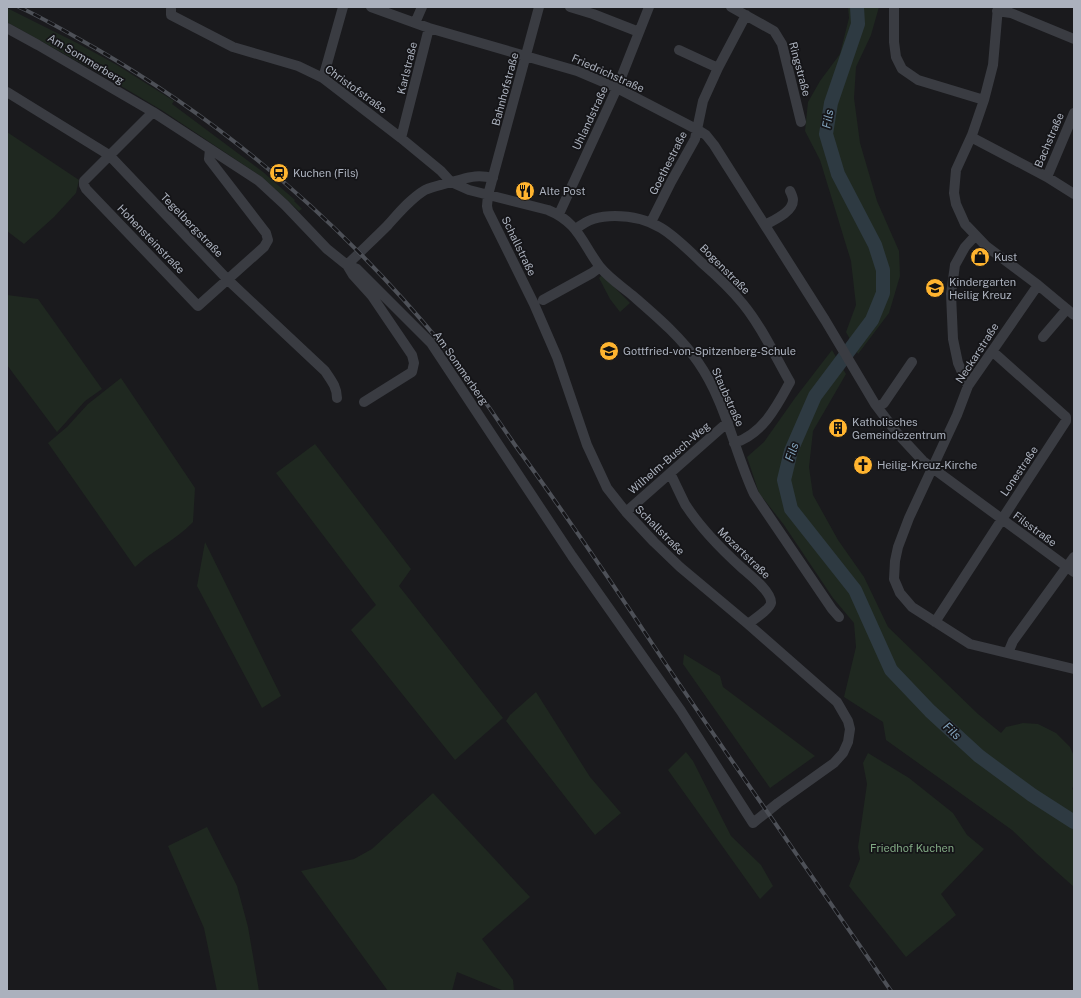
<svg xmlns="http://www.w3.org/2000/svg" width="1081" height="998" font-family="'Public Sans',sans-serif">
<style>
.green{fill:#1f2820}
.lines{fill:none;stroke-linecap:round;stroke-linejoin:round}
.river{stroke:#2e3a42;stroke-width:14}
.minor{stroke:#3a3c42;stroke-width:10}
.rail-casing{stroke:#4d5057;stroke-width:4}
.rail{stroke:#151518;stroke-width:2.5;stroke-dasharray:8;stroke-linecap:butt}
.labels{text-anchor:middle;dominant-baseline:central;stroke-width:3.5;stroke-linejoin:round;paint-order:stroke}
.street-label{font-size:11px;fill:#abb1bd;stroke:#151518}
.poi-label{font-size:11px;fill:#abb1bd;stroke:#151518;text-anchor:start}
.park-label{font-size:11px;fill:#81a983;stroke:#151518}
.water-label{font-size:12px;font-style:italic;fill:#80a1ba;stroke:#151518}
</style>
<rect width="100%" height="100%" fill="#1a1a1d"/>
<path class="green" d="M848 7H879L871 35 856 67 854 98 860 143 877 201 899 251 900 276 889 313 858 354 846 332 856 305 851 261 820 160 805 131 808 102 820 81 840 54 849 18Z
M7 8 77 43 117 65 174 101 172 104 263 172 295 200 294 201 302 209 299 211 262 177 163 111 111 80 7 22Z
M7 132 79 180 76 193 54 217 24 244 7 231Z
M602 275 630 303 620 312 610 299 599 278Z
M7 295 38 299 102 389 85 401 57 432 7 365Z
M832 350 846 374 813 431 809 467 813 495 838 540 864 577 888 627 978 714 1001 733 1006 727 1023 723 1038 724 1056 733 1070 747 1074 756V784L1072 789 1074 791V887L1037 854 1012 830 886 740 883 722 844 697 856 647 854 623 833 598 784 525 759 493 747 457 764 442 795 398Z
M121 378 195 488 193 522C176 540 153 550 135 567L48 443 67 427 88 404Z
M315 444 411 569 399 586 503 718 455 760 351 630 376 605 276 473Z
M205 542 281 696 262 708 197 586Z
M684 654 720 676 723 687 815 756 770 788 683 664Z
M536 692 590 777 621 813 595 835 506 721 510 715Z
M686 752 693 761 731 836 761 865 773 886 760 899 668 770Z
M868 753 909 778 953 813 967 835 984 849 941 894 956 915 906 957 849 886 860 859 858 847 867 784 863 763Z
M433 793 530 897 482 939 513 980 514 991H504L457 972 452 991H388L301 871 354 859 372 849Z
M207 827 237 886 248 927 259 991H217L204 928 168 846Z"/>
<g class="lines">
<path class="river" d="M857 7 858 24 831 103 826 134 838 174 875 245 883 270V293L872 320 815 396 791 451 784 480 791 509 855 590 891 670 930 711 979 756 1032 795 1074 822"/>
<path class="minor" d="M371 7 429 28 577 71 617 88 698 130 706 135 714 145 825 320 875 404 897 433 923 461 1074 572
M570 7 593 14 639 32
M731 7 774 31 782 44 801 122
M894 7V42L896 57 902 69 918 80 984 100
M998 7 993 65 984 100 972 135 956 170 954 193 956 204 965 224 986 246 1038 285 1074 315
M171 9V15L233 47 298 66 323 78 401 138 441 171 451 182 469 190 548 210C578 222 582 243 600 267 609 278 621 286 632 295 656 316 680 336 698 362 726 402 734 451 754 494L832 609 839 617
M997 11 1011 13 1074 39
M415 23 422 7
M7 28 38 45 153 112 84 181V185L86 189 198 306 264 247 268 240 266 233 209 159 210 149 153 112
M679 50 718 68
M323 78 343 7
M7 92 109 155 228 280 325 371C331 380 337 387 337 398
M971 137 1047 177 1074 194
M401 138 429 28
M210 149 259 181 285 205 327 249 347 265 357 269 431 343 572 556 681 711 753 823 778 803 834 763 843 753 848 742 850 729 848 721 837 702 748 624 680 567 654 542 626 512 607 488 587 445 557 357 534 304 488 211 487 206 488 195 539 7
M1047 177 1074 113
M559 214 617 88 649 7
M651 222 671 182 695 139 703 101 718 68 746 15
M765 225C774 220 793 212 793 200 793 198 791 193 790 191
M576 229C588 219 599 216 615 216 656 216 674 236 702 263 717 276 731 289 743 304 762 327 775 356 790 382 777 406 763 434 734 443
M347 265 353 275 372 296 412 355 414 363 412 372 364 402
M347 265C360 252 374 239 387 226 398 214 410 199 425 190 434 186 442 185 451 182 468 178 475 174 493 178
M1038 285 968 386 957 415 909 518 898 547 895 561 894 579 900 593 912 607 970 644 1074 669
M543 300 592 273 600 267
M1043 337 1067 309
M968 386 958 363 953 339 951 294 955 265 965 247 975 236
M878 407 884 403 912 362
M670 473C675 483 680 494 685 504 701 529 721 549 742 568 750 575 772 592 771 603 770 609 753 620 748 624
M626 512 728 422
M935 622 1066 421V417L992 351
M1008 653 1013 641 1074 557"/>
<g class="rail-casing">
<path id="rail" d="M19 7C45 19 70 34 95 48 230 126 346 227 444 347 470 378 492 412 515 445 566 515 615 587 663 660 738 771 815 880 891 991"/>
</g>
<use href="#rail" class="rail"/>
</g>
<defs>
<g id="station-disc" transform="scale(1)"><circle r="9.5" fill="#ffb42f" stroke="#151518"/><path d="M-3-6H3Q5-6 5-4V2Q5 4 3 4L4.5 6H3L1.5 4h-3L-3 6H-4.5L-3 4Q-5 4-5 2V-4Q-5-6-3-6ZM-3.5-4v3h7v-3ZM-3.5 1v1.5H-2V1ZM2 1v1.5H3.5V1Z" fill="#111"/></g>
<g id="restaurant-disc" transform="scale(1)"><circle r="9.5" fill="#ffb42f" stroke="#151518"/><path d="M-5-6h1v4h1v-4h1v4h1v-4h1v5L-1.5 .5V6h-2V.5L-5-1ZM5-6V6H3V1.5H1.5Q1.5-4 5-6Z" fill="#111"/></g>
<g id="shop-disc" transform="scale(1)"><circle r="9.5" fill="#ffb42f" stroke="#151518"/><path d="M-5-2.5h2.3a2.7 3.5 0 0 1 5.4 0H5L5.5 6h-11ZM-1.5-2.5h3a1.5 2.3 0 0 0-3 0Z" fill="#111"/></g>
<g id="school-disc" transform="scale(1)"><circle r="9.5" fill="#ffb42f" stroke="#151518"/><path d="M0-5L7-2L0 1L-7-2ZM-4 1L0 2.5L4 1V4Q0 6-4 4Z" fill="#111"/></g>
<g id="building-disc" transform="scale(1)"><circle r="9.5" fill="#ffb42f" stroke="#151518"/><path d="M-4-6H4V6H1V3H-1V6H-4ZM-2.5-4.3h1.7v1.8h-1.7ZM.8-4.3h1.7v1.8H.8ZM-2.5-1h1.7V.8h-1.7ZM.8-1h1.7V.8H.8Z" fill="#111"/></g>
<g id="church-disc" transform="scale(1)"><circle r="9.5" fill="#ffb42f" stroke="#151518"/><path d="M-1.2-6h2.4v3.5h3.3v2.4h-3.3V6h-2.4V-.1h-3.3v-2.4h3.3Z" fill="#111"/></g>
</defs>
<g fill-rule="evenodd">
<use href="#station-disc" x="279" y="173"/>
<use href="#restaurant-disc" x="525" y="191"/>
<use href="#shop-disc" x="980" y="257"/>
<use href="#school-disc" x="935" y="288"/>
<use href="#school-disc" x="609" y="351"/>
<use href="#building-disc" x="838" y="428"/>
<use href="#church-disc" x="863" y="465"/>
</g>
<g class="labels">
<g class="street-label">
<text transform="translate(86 59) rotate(31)">Am Sommerberg</text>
<text transform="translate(407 68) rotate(-76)">Karlstraße</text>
<text transform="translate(800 69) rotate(75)">Ringstraße</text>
<text transform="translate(608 73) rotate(24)">Friedrichstraße</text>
<text transform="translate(356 89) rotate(36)">Christofstraße</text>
<text transform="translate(505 89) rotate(-75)">Bahnhofstraße</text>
<text transform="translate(590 118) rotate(-65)">Uhlandstraße</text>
<text transform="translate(1049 140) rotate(-67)">Bachstraße</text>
<text transform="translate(668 163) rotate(-63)">Goethestraße</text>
<text transform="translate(192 225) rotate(46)">Tegelbergstraße</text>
<text transform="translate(151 239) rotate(46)">Hohensteinstraße</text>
<text transform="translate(519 246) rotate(64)">Schallstraße</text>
<text transform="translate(725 269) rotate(45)">Bogenstraße</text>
<text transform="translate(977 353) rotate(-57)">Neckarstraße</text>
<text transform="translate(461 368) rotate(55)">Am Sommerberg</text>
<text transform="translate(728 397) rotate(66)">Staubstraße</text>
<text transform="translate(669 458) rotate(-41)">Wilhelm-Busch-Weg</text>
<text transform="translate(1019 471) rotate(-56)">Lonestraße</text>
<text transform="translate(1035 529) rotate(36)">Filsstraße</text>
<text transform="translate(660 530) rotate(45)">Schallstraße</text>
<text transform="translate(744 553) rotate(44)">Mozartstraße</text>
</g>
<g class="poi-label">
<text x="293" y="173">Kuchen (Fils)</text>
<text x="539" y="191">Alte Post</text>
<text x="994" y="257">Kust</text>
<text x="949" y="282">Kindergarten<tspan x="949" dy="13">Heilig Kreuz</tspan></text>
<text x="623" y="351">Gottfried-von-Spitzenberg-Schule</text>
<text x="852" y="422">Katholisches<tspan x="852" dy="13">Gemeindezentrum</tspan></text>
<text x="877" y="465">Heilig-Kreuz-Kirche</text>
</g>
<g class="park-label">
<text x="912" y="848">Friedhof Kuchen</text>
</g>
<g class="water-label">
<text transform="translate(828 119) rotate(-80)">Fils</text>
<text transform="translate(792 452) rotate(-72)">Fils</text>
<text transform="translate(952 731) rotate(42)">Fils</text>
</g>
</g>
<rect width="1081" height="998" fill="none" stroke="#abb1bd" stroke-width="16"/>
</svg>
